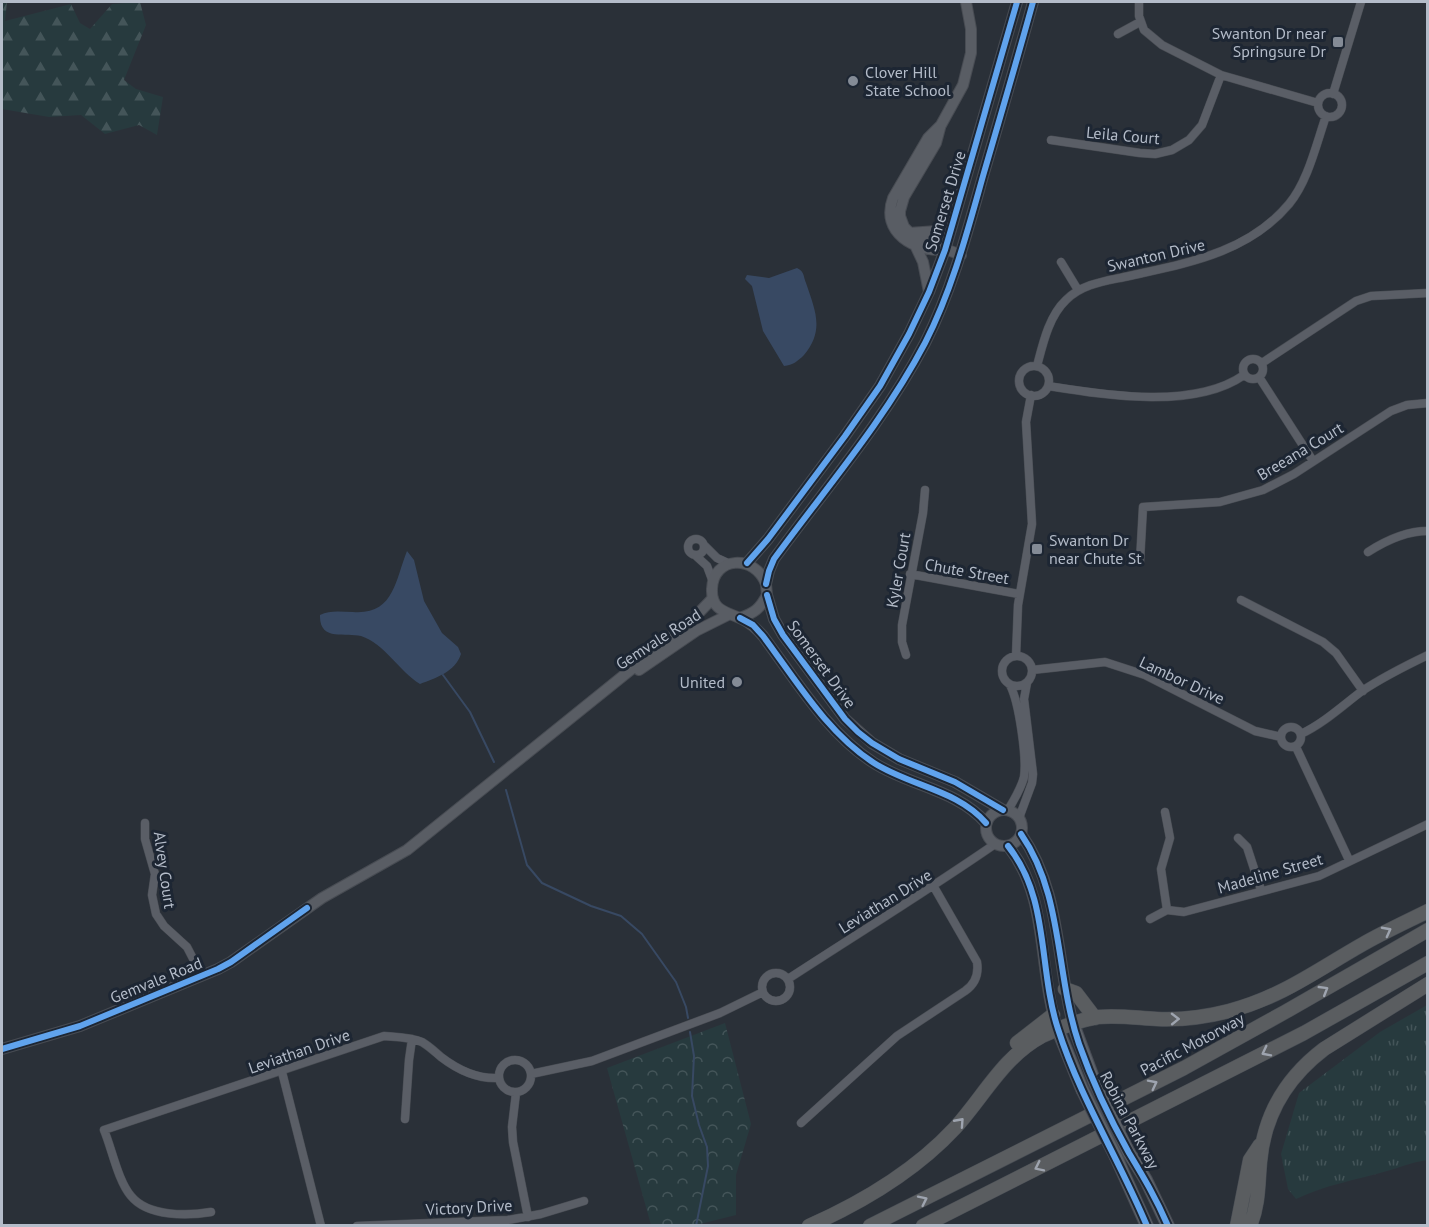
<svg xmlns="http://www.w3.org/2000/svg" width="1429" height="1227" font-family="'PT Sans',sans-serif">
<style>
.grass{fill:url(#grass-tufts)}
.forest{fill:url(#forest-firs)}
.park{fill:url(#park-crowns)}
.water{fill:#384963}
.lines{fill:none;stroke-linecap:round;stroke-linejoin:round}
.stream{stroke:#384963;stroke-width:2}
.street-casing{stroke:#484c53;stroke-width:9}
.secondary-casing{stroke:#484c53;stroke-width:12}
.primary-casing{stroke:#484c55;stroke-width:14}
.highway-casing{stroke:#474c53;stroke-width:15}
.street{stroke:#5a5e66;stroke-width:8}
.secondary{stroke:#595d64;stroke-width:10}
.primary{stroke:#5c6168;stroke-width:12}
.highway{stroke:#5a5d60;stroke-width:14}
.primary-bridge-casing{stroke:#484c55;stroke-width:14;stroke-linecap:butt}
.primary-bridge{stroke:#5c6168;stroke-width:12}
.cycleway-casing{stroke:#1d2633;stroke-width:10}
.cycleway{stroke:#60a3ed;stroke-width:6}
.oneway{stroke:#9ea4af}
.poi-dot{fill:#848b96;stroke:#1d2633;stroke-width:2}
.labels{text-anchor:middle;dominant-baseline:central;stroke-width:6;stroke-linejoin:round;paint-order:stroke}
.poi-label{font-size:16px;fill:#b4bcc9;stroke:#1d2633;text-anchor:end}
.street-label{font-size:16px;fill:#b4bcc9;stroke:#1d2633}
</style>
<defs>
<pattern id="grass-tufts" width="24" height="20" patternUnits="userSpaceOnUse" patternTransform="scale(1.5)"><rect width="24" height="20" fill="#273a3e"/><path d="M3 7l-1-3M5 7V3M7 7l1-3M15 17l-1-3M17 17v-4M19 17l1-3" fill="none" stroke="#445559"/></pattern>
<pattern id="forest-firs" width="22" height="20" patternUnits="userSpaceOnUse" patternTransform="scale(1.5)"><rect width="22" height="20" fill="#273a3e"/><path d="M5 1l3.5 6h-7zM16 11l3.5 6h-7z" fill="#445559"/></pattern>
<pattern id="park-crowns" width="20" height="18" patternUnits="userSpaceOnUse" patternTransform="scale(1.5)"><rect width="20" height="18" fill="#273a3e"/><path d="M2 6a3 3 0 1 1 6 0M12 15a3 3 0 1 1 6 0" fill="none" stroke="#445559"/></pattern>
</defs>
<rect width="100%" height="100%" fill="#2a3038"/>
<path class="grass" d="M1427 1005V1160C1413 1162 1401 1167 1387 1171 1356 1180 1325 1185 1296 1199L1288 1189 1281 1154 1299 1093 1380 1032Z"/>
<path class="forest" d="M2 2H7L5 21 71 4 80 23 90 29 112 4 140 2 146 25 124 80 136 89 163 97 157 135 139 125 105 134 81 115 49 117 2 109Z"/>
<path class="park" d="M725 1023 751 1124 736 1175V1215L696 1225H651L607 1068Z"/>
<path class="water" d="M797 268C805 272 803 276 806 283 815 310 825 330 804 355 798 361 793 365 784 366L763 331 752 286 745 279 747 275 769 278Z
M407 551 414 560 424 601 442 633 458 647 461 654C455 672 436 678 420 684 399 671 385 644 361 636 346 632 319 642 320 615 330 610 341 612 353 612 394 615 395 581 407 551Z"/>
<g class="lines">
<path class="stream" d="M443 675 470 712 494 762
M506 790 527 865 542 883 591 906 621 916 642 934 676 982 686 1007 688 1018
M690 1032 694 1056 692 1096 699 1125 707 1147 708 1166 696 1226"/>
<g class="street-casing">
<path id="street" d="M1139 2V16L1144 30 1162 45 1221 75 1318 103
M1118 34 1140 22
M1318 105a12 12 0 1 1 24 0a12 12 0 1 1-24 0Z
M1333 94 1361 2
M1051 140 1140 153 1155 154 1172 150 1189 140 1202 125 1221 75
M1061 262 1078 290
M1243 369a10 10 0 1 1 20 0a10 10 0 1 1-20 0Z
M1262 363 1356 301 1371 296 1428 293
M1037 366C1043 343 1049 316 1066 300 1083 283 1107 281 1129 276 1187 263 1248 253 1289 204 1308 181 1316 145 1326 116
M1019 381a15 15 0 1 1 30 0a15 15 0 1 1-30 0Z
M1259 377 1313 461
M1048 386C1105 395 1194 410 1244 375
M688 547a8 8 0 1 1 16 0a8 8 0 1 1-16 0Z
M704 545 717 558 730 564
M1368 552C1385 541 1406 531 1428 531
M695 555 707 566 713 582
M1140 561 1143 507 1220 502 1263 490 1294 474 1391 411 1407 405 1428 403
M910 574 1019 594
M1241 600 1323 642 1336 653 1363 691
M906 655 902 642V625L923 513 925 490
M1002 671a15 15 0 1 1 30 0a15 15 0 1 1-30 0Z
M1016 656 1018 605 1032 524 1026 422 1031 395
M1032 670 1105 662 1145 675 1255 731 1281 737
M1281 737a10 10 0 1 1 20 0a10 10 0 1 1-20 0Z
M1301 734C1324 723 1342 706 1362 691 1383 677 1405 666 1428 655
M1296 747 1349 860
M1008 810C1014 800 1021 789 1024 777 1027 758 1019 702 1010 685
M1165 812 1170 838 1161 869 1167 910
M1019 818 1032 783 1033 774 1024 699 1027 683
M145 823V839L155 874 152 895 156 914 164 926 187 947 202 976
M1238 838 1247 847 1261 890
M1150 919 1167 910 1184 912 1319 876 1428 824
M762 987a14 14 0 1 1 28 0a14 14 0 1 1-28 0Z
M788 979C857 934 927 891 995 844
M499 1076a16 16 0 1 1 32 0a16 16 0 1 1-32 0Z
M282 1072 321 1226
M531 1074 592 1061 720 1013 763 992
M516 1093 512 1127 513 1142 528 1217
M405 1119 409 1060 412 1039
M801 1123 897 1036 965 991C975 984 979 975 977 962L934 887
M211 1212C188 1216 148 1217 131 1196 118 1181 112 1149 104 1130L384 1036C397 1037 411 1037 422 1042 429 1046 435 1052 441 1057 458 1070 477 1079 498 1078
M357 1226 508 1220 541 1214 584 1201"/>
</g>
<g class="secondary-casing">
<path id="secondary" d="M940 128 936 143 904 197 900 211V216L904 227 914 237 961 255
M909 233 951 230
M915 245 923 262 929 292
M945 250C915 252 880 233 893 198L928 138 941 125 963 85 971 53V29L966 2
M747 563 768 539 845 436 880 386 909 334 929 292 945 250 1017 2
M766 584C755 554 713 556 712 589 711 611 727 612 742 619 750 623 757 629 763 636 796 680 827 733 874 763 910 786 958 790 986 823
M740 618C754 613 760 609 767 595
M639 670 696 631 728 615
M1003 810 955 782 899 759 872 743 845 719 783 635 774 619 767 595 766 584 769 571 774 559C826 488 884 421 925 343 952 290 967 233 983 176 1000 118 1017 60 1033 2
M986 828a18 18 0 1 1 36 0a18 18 0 1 1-36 0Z
M1021 834C1061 891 1056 960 1073 1024
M1008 846C1048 896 1038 962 1055 1021
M2 1049 80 1026 218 969 231 962 322 898 407 850 690 622 713 598"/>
</g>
<g class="primary-casing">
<path id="primary" d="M1073 1024 1095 1083
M1058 1030 1082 1089
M1128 1151 1146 1180 1168 1226
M1116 1157 1147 1226"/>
</g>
<g class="highway-casing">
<path id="highway" d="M1065 989 1076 993 1095 1018
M1017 1043 1053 1015
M809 1226C863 1202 915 1171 955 1128 984 1096 1003 1057 1042 1036 1059 1028 1080 1020 1098 1017 1118 1015 1137 1018 1157 1019 1181 1020 1206 1017 1229 1011 1282 997 1317 970 1363 944 1384 932 1406 922 1428 911
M870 1226 1184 1068 1285 1012 1428 930
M923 1226 1304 1033 1428 963
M1237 1226 1250 1160 1260 1145
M1250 1226C1259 1204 1258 1184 1260 1162 1264 1114 1286 1078 1324 1049L1428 984"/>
</g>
<use href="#street" class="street"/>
<use href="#secondary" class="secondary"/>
<use href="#primary" class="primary"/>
<use href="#highway" class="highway"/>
<g class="primary-bridge-casing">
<path id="primary-bridge" d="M1095 1083 1128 1151
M1082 1089 1116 1157"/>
</g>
<use href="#primary-bridge" class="primary-bridge"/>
<g class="cycleway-casing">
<path id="cycleway" d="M747 563 768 539 845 436 880 386 909 334 929 292 945 250 1017 2
M766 584 769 571 774 559C826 488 884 421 925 343 952 290 967 233 983 176 1000 118 1017 60 1033 2
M767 595 774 619 783 635 845 719 858 732 872 743 899 759 955 782 1003 810
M740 618 753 625 763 636C796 680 827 733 874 763 910 786 958 790 986 823
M1021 834C1064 896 1055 974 1079 1044 1092 1081 1110 1119 1129 1153 1144 1178 1156 1198 1168 1226
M1008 846C1050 898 1038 968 1058 1029 1080 1098 1119 1159 1147 1226
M2 1049 80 1026 218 969 231 962 307 908"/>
</g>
<use href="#cycleway" class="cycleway"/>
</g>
<defs><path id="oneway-chevron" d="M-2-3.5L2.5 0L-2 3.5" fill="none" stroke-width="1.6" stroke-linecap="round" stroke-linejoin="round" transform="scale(1.5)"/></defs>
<g class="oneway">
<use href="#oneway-chevron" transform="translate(1387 931) rotate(-28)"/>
<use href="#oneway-chevron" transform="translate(1324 990) rotate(-31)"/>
<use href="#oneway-chevron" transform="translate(1175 1019) rotate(-1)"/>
<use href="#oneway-chevron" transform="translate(1266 1052) rotate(153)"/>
<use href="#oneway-chevron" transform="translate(1153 1084) rotate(-27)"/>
<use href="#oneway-chevron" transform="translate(960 1122) rotate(-48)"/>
<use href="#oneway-chevron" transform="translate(1039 1167) rotate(154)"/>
<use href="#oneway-chevron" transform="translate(923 1200) rotate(-26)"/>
</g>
<g class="poi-dot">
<rect x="1332" y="36" width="12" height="12" rx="3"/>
<circle cx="853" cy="81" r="6"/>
<rect x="1031" y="543" width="12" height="12" rx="3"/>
<circle cx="737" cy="682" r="6"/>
</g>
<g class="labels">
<g class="poi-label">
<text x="1326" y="33">Swanton Dr near<tspan x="1326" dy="18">Springsure Dr</tspan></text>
<text x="865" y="72" text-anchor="start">Clover Hill<tspan x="865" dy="18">State School</tspan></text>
<text x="1049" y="540" text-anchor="start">Swanton Dr<tspan x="1049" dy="18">near Chute St</tspan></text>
<text x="725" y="682">United</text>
</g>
<g class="street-label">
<text transform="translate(1123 135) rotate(5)">Leila Court</text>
<text transform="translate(945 201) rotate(-73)">Somerset Drive</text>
<text transform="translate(1156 255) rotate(-13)">Swanton Drive</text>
<text transform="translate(1300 451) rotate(-31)">Breeana Court</text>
<text transform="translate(898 570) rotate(-80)">Kyler Court</text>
<text transform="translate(967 571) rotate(10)">Chute Street</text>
<text transform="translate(658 639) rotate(-33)">Gemvale Road</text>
<text transform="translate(822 664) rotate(54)">Somerset Drive</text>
<text transform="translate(1182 680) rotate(25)">Lambor Drive</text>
<text transform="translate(165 870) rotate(82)">Alvey Court</text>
<text transform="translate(1270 873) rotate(-16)">Madeline Street</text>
<text transform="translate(885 901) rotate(-32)">Leviathan Drive</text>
<text transform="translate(156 980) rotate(-22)">Gemvale Road</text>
<text transform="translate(1192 1044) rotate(-28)">Pacific Motorway</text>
<text transform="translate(299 1051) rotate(-19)">Leviathan Drive</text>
<text transform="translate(1130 1120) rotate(62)">Robina Parkway</text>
<text transform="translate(469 1207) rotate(-3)">Victory Drive</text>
</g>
</g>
<rect width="1429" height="1227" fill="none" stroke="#b4bcc9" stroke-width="6"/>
</svg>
